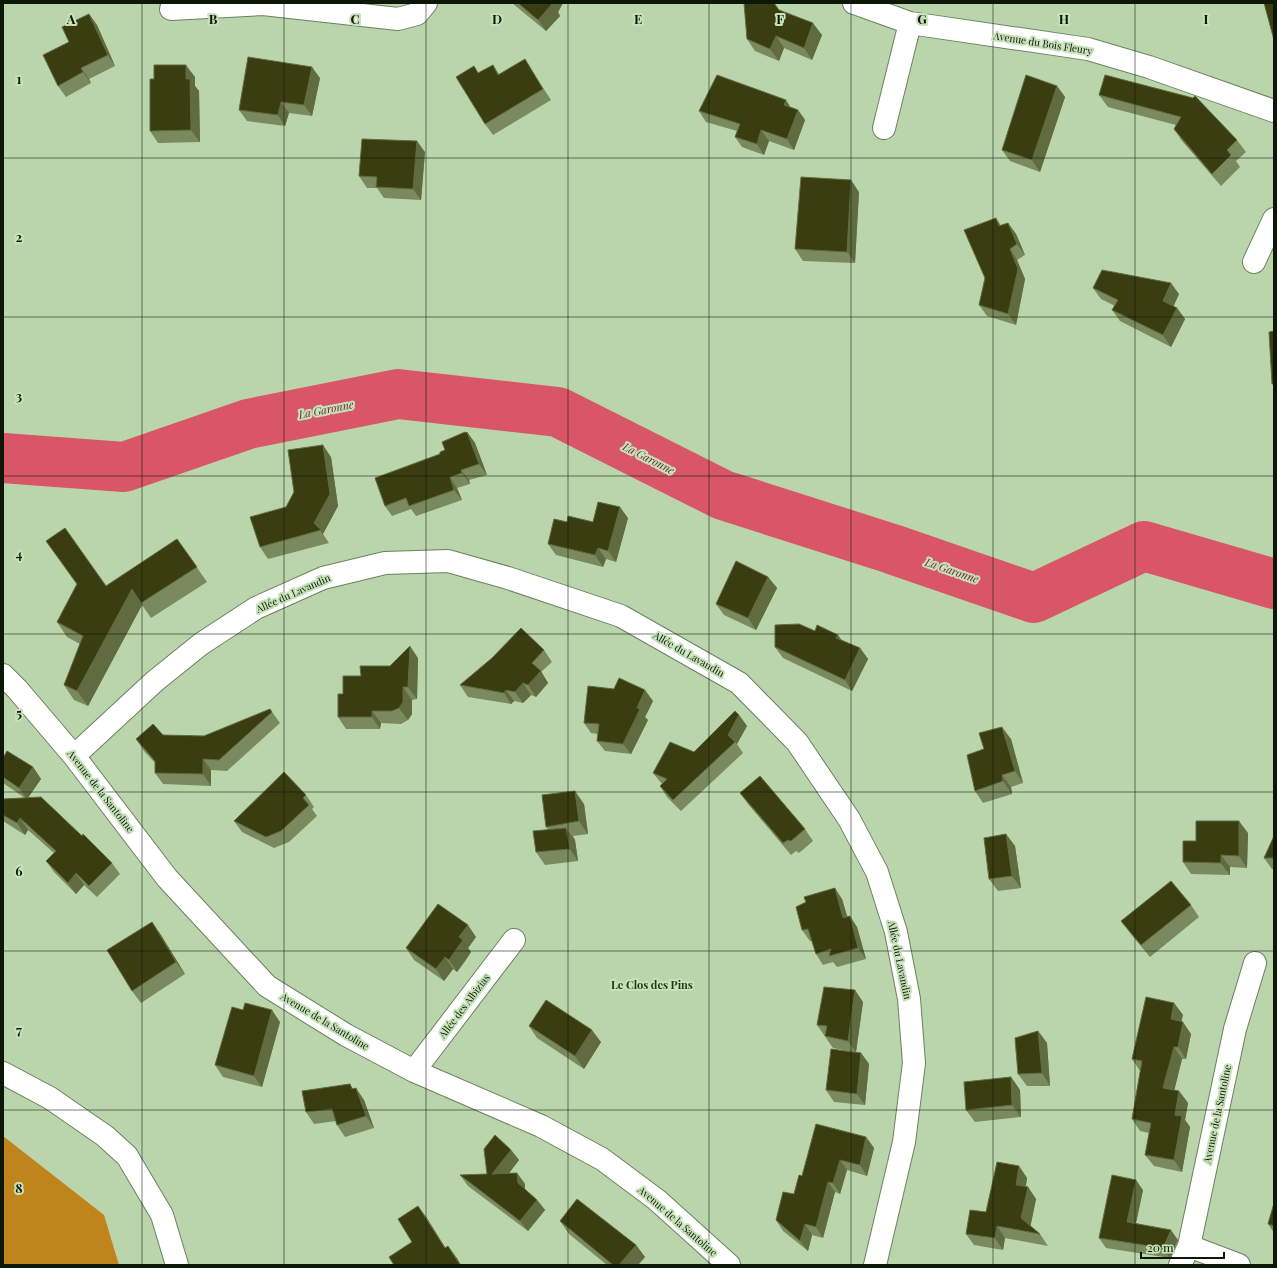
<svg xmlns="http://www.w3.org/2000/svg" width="1277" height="1268" font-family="'Playfair Display',serif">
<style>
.forest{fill:#c0841d}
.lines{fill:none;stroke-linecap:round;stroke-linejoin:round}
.river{stroke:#d85668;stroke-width:50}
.minor-casing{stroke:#6b825e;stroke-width:24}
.minor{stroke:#fff;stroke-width:22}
.wall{fill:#7a895e}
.shaded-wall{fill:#606b3f}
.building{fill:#393d10;stroke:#606b3f}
.grid{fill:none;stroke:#0d1708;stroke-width:1;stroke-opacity:0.55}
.labels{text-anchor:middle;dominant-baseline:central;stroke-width:4;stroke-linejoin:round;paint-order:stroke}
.street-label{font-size:10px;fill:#0d1708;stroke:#c7e2b9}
.water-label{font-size:11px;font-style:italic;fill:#701d2c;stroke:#c7e2b9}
.neighbourhood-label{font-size:11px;font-weight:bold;fill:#233816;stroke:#c7e2b9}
.grid-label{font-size:13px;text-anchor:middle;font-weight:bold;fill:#0d1708;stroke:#c7e2b9;stroke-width:4;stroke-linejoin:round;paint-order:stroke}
</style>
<rect width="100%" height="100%" fill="#bad5ac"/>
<path class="forest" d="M3 1136 104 1215 119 1265H3Z"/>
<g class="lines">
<path class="river" d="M3 458 124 467 248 424 398 394 558 412 723 495 892 549 1034 598 1144 546 1274 584"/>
<g class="minor-casing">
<path id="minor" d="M854 3 910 23 1088 49 1149 67 1274 111
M171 9 263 4 398 19 417 14 426 3
M884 128 910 23
M1254 262 1274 219
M3 675 17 689 74 756 167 878 267 986 346 1035 414 1071 541 1126 602 1159 657 1200 729 1265
M74 756 155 681 201 644 256 608 323 578 385 563 448 561 508 578 621 616 739 683 797 742 849 819 877 872 896 932 909 999 914 1063 904 1142 875 1265
M414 1071 514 940
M3 1073 50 1098 105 1136 127 1156 162 1215 177 1265
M1189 1246 1239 1265
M1180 1265 1189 1246 1235 1029 1255 963"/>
</g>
<use href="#minor" class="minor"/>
</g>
<path class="wall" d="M512 3H563L558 12 560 16 546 31Z
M779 10 822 35 812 60 784 48 779 61 755 51 747 39Z
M89 14 97 25 115 66 89 79 91 83 66 97 58 86 69 42Z
M493 65 499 74 532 71 551 100 493 135 485 124 479 73Z
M195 77V86L199 91 200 142 158 143 150 131Z
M320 78 312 116 289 113 285 126 247 121 239 110Z
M1057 86 1065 97 1040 172 1010 161 1002 150Z
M1099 95 1193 98 1237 140 1246 152 1236 161 1240 167 1221 186 1182 141 1174 129 1176 125 1108 107Z
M791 107 798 110 805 120 794 150 769 141 764 155 742 147 735 137 737 131 706 122 699 111Z
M425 152 421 200 384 198 377 188H367L359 176Z
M859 192 855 263 803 261 795 249Z
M1008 223 1016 234 1025 255 1017 260 1025 279 1016 325 987 316 979 305 1001 225Z
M1093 288 1179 294 1173 306 1177 308 1185 319 1171 347 1120 321 1112 310 1115 306 1101 299Z
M467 432 475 443 487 475 469 480 470 484 457 488 462 500 416 516 411 509 392 516 385 506 440 454Z
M331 457 338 506 323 534 329 543 268 559 260 547 286 507Z
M628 518 616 562 606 559 603 567 556 555 548 544 567 522H593Z
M177 539 207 582 151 618 142 605 88 706 74 700 64 685 80 644 67 637 57 622 106 586Z
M768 577 777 588 756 630 724 615 716 604Z
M815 631 842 640 860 648 868 659 852 691 783 658 775 647Z
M544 650 552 662 541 672 548 683 536 697 531 695 523 703 514 701 511 704 468 697 460 685Z
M418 658 417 699 412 700V714L408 720 401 724 381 723 380 729H346L338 717 343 694 361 676 390 666Z
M653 701 645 717 648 720 631 754 605 751 597 741 598 734 591 733 584 723Z
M270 709 280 723 227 771 211 770V786L163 784 155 773V763L144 751 136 739 163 735 204 736Z
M739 715 747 726 737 744 743 753 681 811 667 797 660 786 662 784 653 773 694 752Z
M1011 739 1023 783 1011 787 1012 794 983 803 975 791 984 749Z
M3 758 33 767 41 779 28 798 82 836 112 863 120 874 97 897 84 885 76 894 54 872 46 861 54 853 28 830 25 835 3 821V799L25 798 3 783Z
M740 793 805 829 813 841 799 853 796 851 791 855 748 804Z
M306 795 314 807 312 809 317 816 289 842 274 848 242 832 234 821Z
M584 804 588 834 573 836 575 840 578 861 545 865 536 852 548 829 546 827Z
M1248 833 1247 868 1230 867V875L1191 874 1183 862 1196 841Z
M1006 834 1015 846 1021 888 998 891 989 879Z
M1274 836V869H1272L1264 858Z
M842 899 847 917 857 927 866 959 837 967 833 962 823 965 816 954 812 941H810L802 930Z
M1191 905 1199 917 1150 957 1130 933 1121 921Z
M152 922 161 935 185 974 141 1003 132 991Z
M476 937 468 948 471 952 464 963 457 972 453 969 444 981 414 960 406 948Z
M863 1002 856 1052 861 1053 869 1064 865 1105 834 1102 826 1090 854 1052 833 1048 817 1025Z
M1174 1003 1183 1015 1181 1021 1191 1034 1186 1059H1182L1174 1090 1179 1091 1188 1103 1185 1120 1190 1127 1182 1172 1154 1166 1145 1155 1149 1133 1140 1131 1132 1119 1140 1071 1132 1059Z
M280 1022 262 1087 223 1077 215 1065Z
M529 1026 601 1042 584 1069 537 1038Z
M1038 1031 1047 1043 1050 1086H1027L1018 1074Z
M1011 1077 1020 1090 1021 1117 975 1122 966 1110Z
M350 1084 353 1089 364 1100 374 1128 345 1137 337 1125 336 1121 314 1124 306 1112Z
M866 1137 874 1148 867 1176 847 1170 840 1194 835 1192 823 1238 812 1235 808 1251 783 1231 776 1220 794 1194 802 1176Z
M511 1150 519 1160 509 1173H517L525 1184V1189L537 1200 545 1210 528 1231 468 1186 460 1175 487 1174Z
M1019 1166 1027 1178 1026 1186 1028 1187 1036 1199 1030 1226 1040 1234 1048 1246 1005 1238 1003 1250 974 1245 966 1234 986 1212Z
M1143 1190 1136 1223 1178 1240 1170 1258 1106 1248 1099 1238Z
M1274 1203V1233L1268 1224Z
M560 1221 636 1245 645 1257 638 1265H607L569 1234Z"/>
<path class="shaded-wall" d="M551 3H563L558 12 560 16 546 31 538 20Z
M89 14 97 25 115 66 108 55Z
M813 23 822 35 812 60 804 48Z
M776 36 784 48 779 61 770 49Z
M186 65 195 77V86L199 91 200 142 191 130 186 79Z
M312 67 320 78 312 116 304 105Z
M81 68 89 79 91 83 83 72Z
M1057 86 1065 97 1040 172 1032 160Z
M786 100 793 111 784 105Z
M281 102 289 113 285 126 278 115Z
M798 110 805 120 794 150 787 139Z
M761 130 769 141 764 155 757 144Z
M417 141 425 152 421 200 413 189Z
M851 180 859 192 855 263 847 252Z
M996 218 1003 229 999 226Z
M1008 223 1016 234 1025 255 1017 244Z
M1010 249 1017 260 1025 279 1016 325 1008 314Z
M1171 283 1179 294 1171 312 1163 301Z
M1177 308 1185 319 1171 347 1163 335Z
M467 432 475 443 487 475 479 464Z
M323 445 331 457 338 506 323 534 314 523Z
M461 470 469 480 470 484 462 473Z
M450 477 457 488 462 500 454 490Z
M620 507 628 518 616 562 608 551Z
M598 548 606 559 603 567 595 555Z
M768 577 777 588 756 630 748 618Z
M132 589 142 605 88 706 77 691Z
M838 635 846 646 836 638Z
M410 646 418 658 417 699 408 687Z
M860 648 868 659 852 691 845 680Z
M541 671 548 683 536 697 528 685Z
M523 683 531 695 523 703 515 692Z
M403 687 412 700V714L408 720 399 708Z
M506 690 514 701 511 704 504 693Z
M645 690 653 701 645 717 648 720 631 754 623 744 637 708Z
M372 711 381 723 380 729 372 717Z
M739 715 747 726 737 744 728 735Z
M1002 727 1011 739 1023 783 1015 771Z
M203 759 211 770V786L203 774Z
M33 767 41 779 27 799 19 788Z
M1002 775 1011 787 1012 794 1003 781Z
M575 791 584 804 588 834 579 821Z
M20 818 28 830 25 835 17 823Z
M1239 821 1248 833 1247 868 1239 856Z
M566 828 575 840 578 861 570 849Z
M1006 834 1015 846 1021 888 1012 876Z
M1221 855 1230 867V875L1221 863Z
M76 873 84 885 76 894 68 883Z
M835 888 842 899 851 929 843 918Z
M850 916 857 927 866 959 858 948Z
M152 922 161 935 185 974 176 962Z
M468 925 476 937 468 948 471 952 457 972 449 960 459 937Z
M445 957 453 969 444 981 436 969Z
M855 990 863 1002 856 1052 848 1041Z
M1174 1003 1183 1015 1179 1031 1171 1019Z
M272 1010 280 1022 262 1087 254 1076Z
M1183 1022 1191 1034 1186 1059 1178 1047Z
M592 1030 601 1042 584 1069 575 1056Z
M1038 1031 1047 1043 1050 1086 1042 1073Z
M1174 1047 1182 1059 1172 1100 1163 1088Z
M861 1053 869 1064 865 1105 857 1094Z
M1011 1077 1020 1090 1021 1117 1012 1105Z
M356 1088 364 1100 374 1128 366 1116Z
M1179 1091 1188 1103 1185 1120 1190 1127 1182 1172 1174 1160 1175 1115Z
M866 1137 874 1148 867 1176 860 1165Z
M511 1150 519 1160 500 1185 492 1174Z
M840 1160 847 1170 840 1194 833 1183Z
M1019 1166 1027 1178 1024 1196 1016 1185Z
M517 1173 525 1184V1194L518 1183Z
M1136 1180 1143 1190 1134 1232 1127 1222Z
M828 1182 835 1192 823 1238 816 1227Z
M1028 1187 1036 1199 1030 1229 1021 1218Z
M537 1200 545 1210 528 1231 520 1221Z
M418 1206 427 1218 453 1260 445 1248Z
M805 1224 812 1235 808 1251 800 1241Z
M997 1226 1005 1238 1003 1250 995 1238Z
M1171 1230 1178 1240 1170 1258 1163 1248Z
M636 1245 645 1257 638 1265H619Z
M448 1246 457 1258 461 1265H460Z"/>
<path class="building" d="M518 3H551L552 4 538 20Z
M744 3H774L779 10 813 23 804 48 776 36 770 49 747 39Z
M1264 3H1274V40Z
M89 14 108 55 81 68 83 72 58 86 43 55 69 42 62 27Z
M248 57 312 67 304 105 281 102 278 115 239 110Z
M525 59 543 89 485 124 456 77 474 66 478 73 493 65 498 75Z
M154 65H186V79H190L191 130 150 131V79H154Z
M717 75 786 100 784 105 798 110 787 139 761 130 757 144 735 137 740 124 699 111Z
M1026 75 1057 86 1032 160 1002 150Z
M1105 75 1193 98 1195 96 1237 140 1227 150 1231 155 1212 174 1174 129 1181 117 1099 95Z
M362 139 417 141 413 189 376 187 377 177 359 176Z
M801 177 851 180 847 252 795 249Z
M996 218 999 226 1008 223 1017 244 1010 249 1018 269 1008 314 979 305 985 278 964 230Z
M1102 270 1171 283 1163 301 1177 308 1163 335 1112 310 1118 300 1093 288Z
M1274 331V384H1272L1269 332Z
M465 432 466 433 467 432 479 464 461 470 462 473 450 477 454 490 409 506 406 498 385 506 375 478 440 454V452L445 450 442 442Z
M323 445 330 494 314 523 321 530 260 547 250 517 286 507 294 492 288 450Z
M598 502 620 507 608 551 598 548 595 555 548 544 554 519 567 522 568 516 593 522Z
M65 528 106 586 177 539 197 567 141 603 132 589 77 691 64 685 83 636 57 622 77 584 46 541Z
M736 561 768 577 748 618 716 604Z
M799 624 815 631 817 625 838 635 836 638 860 648 845 680 775 647V625Z
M521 628 544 650 532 663 541 671 528 685 523 683 515 692 506 690 504 693 460 685 492 658Z
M410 646 408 687H403V702L399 708 392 711H372V717H338V694H343V676H361L360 666H390Z
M619 678 645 690 637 708 640 709 623 744 597 741 599 724 584 723 588 686 614 689Z
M270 709 272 712 219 760 203 759V774L155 773V761L136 739 153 724 163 735 204 736Z
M735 711 739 715 728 735 735 742 673 800 660 786 667 779 653 773 670 742 694 752Z
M1002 727 1015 771 1002 775 1003 781 975 791 967 755 984 749 979 733Z
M7 751 33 767 19 788 3 777V758Z
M284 772 306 795 303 798 309 805 281 831 266 837 234 821Z
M760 776 805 829 791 841 788 840 783 843 740 793Z
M575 791 579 821 546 827 542 795Z
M41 797 82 836 83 834 112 863 89 886 76 873 68 883 46 861 56 851 20 818 17 823 3 815V799Z
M1196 821H1239V856L1221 855V863L1183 862V841H1196Z
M566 828 570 849 536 852 533 831Z
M1006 834 1012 876 989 879 984 838Z
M1274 836V864L1273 858H1264Z
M1171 881 1191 905 1141 945 1121 921Z
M835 888 843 918 850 916 858 948 829 956 831 949 816 954 808 929 802 930 796 907 806 902 804 897Z
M438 904 468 925 459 937 463 940 455 951 449 960 445 957 436 969 406 948Z
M152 922 176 962 132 991 107 950Z
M824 987 855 990 848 1041 825 1036 827 1026 817 1025Z
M1146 997 1174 1003 1171 1019 1183 1022 1178 1047H1174L1163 1088 1179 1091 1175 1115 1182 1116 1174 1160 1145 1155 1151 1123 1132 1119 1142 1061 1132 1059Z
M546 1000 592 1030 575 1056 529 1026Z
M245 1003 272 1010 254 1076 215 1065 232 1007 243 1010Z
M1038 1031 1042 1073 1018 1074 1015 1038Z
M831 1049 861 1053 857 1094 826 1090Z
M1011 1077 1012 1105 966 1110 964 1082Z
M350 1084 352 1089 356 1088 366 1116 337 1125 332 1109 306 1112 302 1091Z
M816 1124 866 1137 860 1165 840 1160 833 1183 828 1182 816 1227 805 1224 800 1241 776 1220 783 1192 794 1194 799 1175 802 1176Z
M495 1135 511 1150 492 1174 517 1173 518 1183 537 1200 520 1221 460 1175 487 1174 484 1149Z
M997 1162 1019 1166 1016 1185 1028 1187 1021 1218 1040 1234 997 1226 995 1238 966 1234 970 1210 986 1212Z
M1112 1175 1136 1180 1127 1222 1171 1230 1163 1248 1099 1238Z
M577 1199 636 1245 619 1265H613L560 1221Z
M1274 1203V1226L1268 1224Z
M418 1206 445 1248 448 1246 460 1265H394L389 1257 412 1242 398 1219Z"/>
<path class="grid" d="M142 3V1265M284 3V1265M426 3V1265M568 3V1265M709 3V1265M851 3V1265M993 3V1265M1135 3V1265M3 158H1274M3 317H1274M3 476H1274M3 634H1274M3 792H1274M3 951H1274M3 1110H1274"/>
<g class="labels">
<g class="street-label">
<text transform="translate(1043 43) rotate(9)">Avenue du Bois Fleury</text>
<text transform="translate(293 593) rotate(-24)">Allée du Lavandin</text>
<text transform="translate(689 654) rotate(30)">Allée du Lavandin</text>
<text transform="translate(101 791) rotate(52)">Avenue de la Santoline</text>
<text transform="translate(900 960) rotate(78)">Allée du Lavandin</text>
<text transform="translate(464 1006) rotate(-53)">Allée des Albizias</text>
<text transform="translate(325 1021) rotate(31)">Avenue de la Santoline</text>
<text transform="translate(1217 1114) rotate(-78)">Avenue de la Santoline</text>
<text transform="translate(678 1221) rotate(41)">Avenue de la Santoline</text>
</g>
<g class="water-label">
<text transform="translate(326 409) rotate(-11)">La Garonne</text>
<text transform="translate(649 458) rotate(27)">La Garonne</text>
<text transform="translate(952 570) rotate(19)">La Garonne</text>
</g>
<g class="neighbourhood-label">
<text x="652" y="984">Le Clos des Pins</text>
</g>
</g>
<g class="grid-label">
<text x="71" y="24">A</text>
<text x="213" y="24">B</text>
<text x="355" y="24">C</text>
<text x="497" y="24">D</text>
<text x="638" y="24">E</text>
<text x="780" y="24">F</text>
<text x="922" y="24">G</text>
<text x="1064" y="24">H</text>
<text x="1206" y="24">I</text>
<text x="19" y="84">1</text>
<text x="19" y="242">2</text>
<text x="19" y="401">3</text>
<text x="19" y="559">4</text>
<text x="19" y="718">5</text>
<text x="19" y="876">6</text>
<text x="19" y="1035">7</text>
<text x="19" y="1193">8</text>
</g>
<rect width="1277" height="1268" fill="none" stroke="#0d1708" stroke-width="8"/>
<path d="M1141 1252v6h83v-6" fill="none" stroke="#0d1708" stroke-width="2"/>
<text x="1147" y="1252" font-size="12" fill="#0d1708" stroke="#c7e2b9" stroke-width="3" paint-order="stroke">20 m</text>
</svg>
